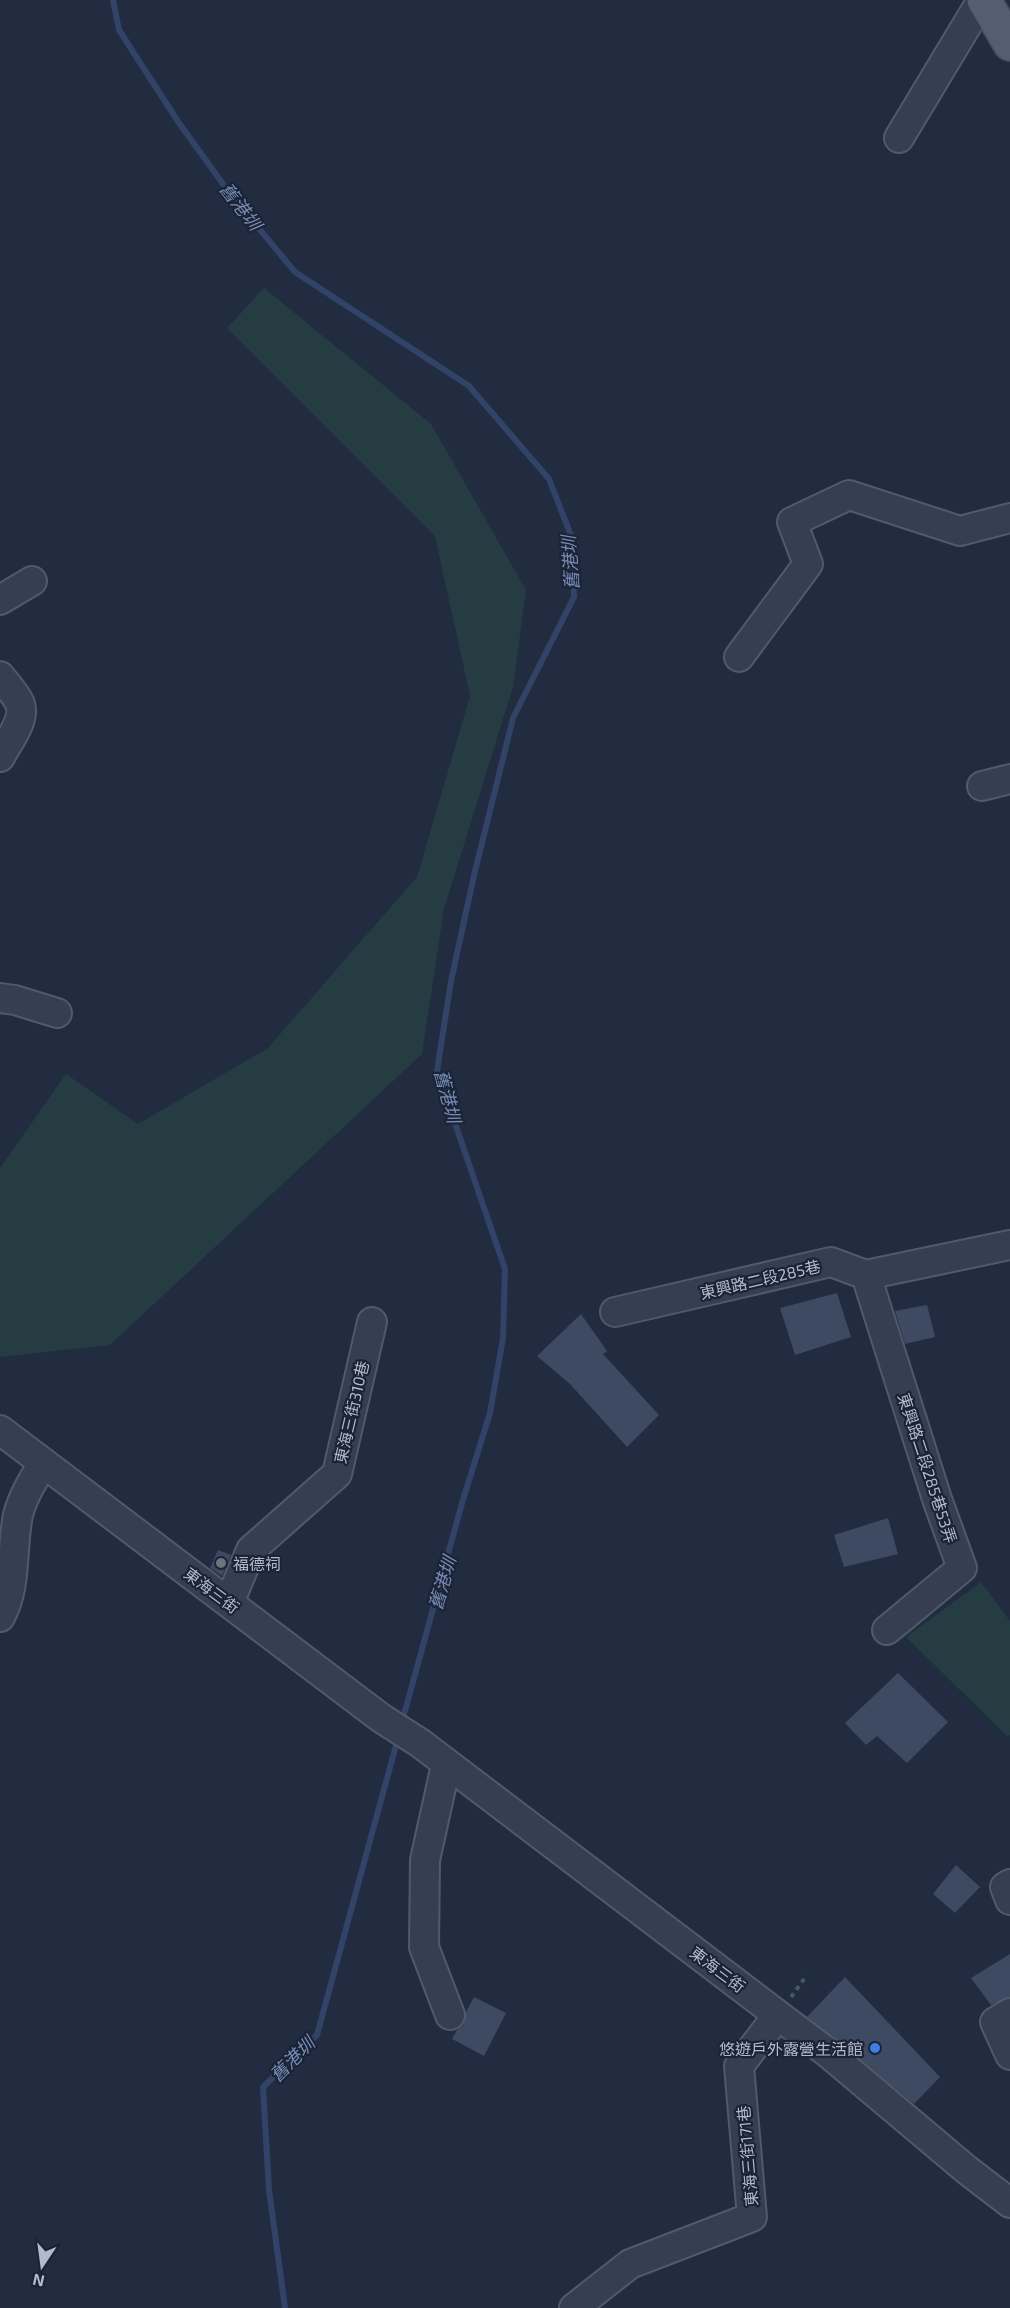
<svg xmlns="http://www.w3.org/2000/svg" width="1010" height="2308" font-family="'Exo 2','Noto Sans TC',sans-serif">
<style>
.green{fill:#243c42}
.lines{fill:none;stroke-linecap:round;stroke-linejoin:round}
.stream{stroke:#324368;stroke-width:6}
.building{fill:#3d4a61}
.minor-casing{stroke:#515a6b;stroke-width:32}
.major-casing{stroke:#40485a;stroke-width:36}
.path{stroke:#42595f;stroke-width:4;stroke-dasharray:4.5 4.5;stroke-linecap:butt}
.minor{stroke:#363f51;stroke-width:28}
.major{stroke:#545d71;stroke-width:33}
.worship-dot{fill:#6b7280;stroke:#1b2436;stroke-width:2}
.shop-dot{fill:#3f7fe0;stroke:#1b2436;stroke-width:2}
.labels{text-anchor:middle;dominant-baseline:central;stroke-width:4.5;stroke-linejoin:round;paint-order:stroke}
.street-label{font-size:16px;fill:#b3bacb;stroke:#1b2436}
.poi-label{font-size:16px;fill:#b3bacb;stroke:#1b2436;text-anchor:start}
.water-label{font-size:18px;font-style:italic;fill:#778cb6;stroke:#1b2436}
</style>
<rect width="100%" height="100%" fill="#222c41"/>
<path class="green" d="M264 288 431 424 526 590 513 687 444 909 422 1054 110 1345 0 1357V1168L66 1074 138 1124 268 1048 417 877 470 696 435 536 227 328Z
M981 1582 1010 1621V1735L1007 1736 906 1637Z"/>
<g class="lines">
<path class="stream" d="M113 0 119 30 179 123 231 195 295 272 469 386 549 479 572 538 574 597 513 718 475 871 451 981 437 1071 505 1269 503 1338 490 1413 462 1503 402 1722
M285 2308 269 2190 263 2087 317 2035 398 1738"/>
</g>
<path class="building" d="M837 1293 851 1337 795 1355 780 1308Z
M927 1305 935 1337 905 1344 895 1311Z
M581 1314 607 1351 603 1354 659 1415 627 1447 570 1384 537 1356Z
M888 1518 898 1554 844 1567 834 1535Z
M218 1550 231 1555 222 1576 210 1568Z
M898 1673 948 1722 907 1763 877 1736 866 1745 845 1723Z
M956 1865 980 1887 955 1913 933 1894Z
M1010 1954V1997L991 2005 971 1978Z
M845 1977 940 2077 914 2104 807 2017Z
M474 1997 506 2013 484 2056 452 2039 457 2030 463 2025 466 2012Z"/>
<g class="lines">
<g class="minor-casing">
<path id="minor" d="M899 138 982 0
M0 600 32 581
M739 657 808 564 792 522 849 495 960 531 1010 518
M0 676C6 684 16 694 20 704 26 720 7 743 0 757
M982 786 1010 779
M0 998 15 1000 57 1013
M866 1275 937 1499 962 1568 887 1630
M615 1312 831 1262 866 1275 1010 1245
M0 1430 381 1718 420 1743 828 2053 967 2170 1010 2203
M229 1603 251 1550 337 1474 372 1322
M0 1617C17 1587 11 1549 18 1515 23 1496 33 1480 43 1464
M446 1765 425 1860 424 1947 450 2015
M1010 1884 1005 1887 1010 1900
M1010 2013 995 2022 1010 2055
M574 2308 630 2264 752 2217 739 2066 778 2015"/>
</g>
<g class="major-casing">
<path id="major" d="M984 0 1010 44"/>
</g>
<path class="path" d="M791 1997 807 1975"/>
<use href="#minor" class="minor"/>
<use href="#major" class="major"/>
</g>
<circle class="worship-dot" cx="221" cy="1563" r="6"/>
<circle class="shop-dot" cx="875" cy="2048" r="6"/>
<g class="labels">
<g class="street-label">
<text transform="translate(760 1279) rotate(-13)">東興路二段285巷</text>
<text transform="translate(351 1412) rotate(-77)">東海三街310巷</text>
<text transform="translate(928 1468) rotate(72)">東興路二段285巷53弄</text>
<text transform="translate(212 1590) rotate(37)">東海三街</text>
<text transform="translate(718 1969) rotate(37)">東海三街</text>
<text transform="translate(747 2156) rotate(-95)">東海三街171巷</text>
</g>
<g class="poi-label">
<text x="233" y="1563">福德祠</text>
<text x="863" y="2048" text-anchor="end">悠遊戶外露營生活館</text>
</g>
<g class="water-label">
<text transform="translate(241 206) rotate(52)">舊港圳</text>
<text transform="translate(570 563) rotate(-94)">舊港圳</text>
<text transform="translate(448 1096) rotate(75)">舊港圳</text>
<text transform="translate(442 1583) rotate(-74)">舊港圳</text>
<text transform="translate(292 2059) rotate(-45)">舊港圳</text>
</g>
</g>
<g transform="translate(42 2266) rotate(193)" stroke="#1b2436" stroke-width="4.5" paint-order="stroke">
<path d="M0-4.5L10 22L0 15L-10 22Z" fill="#b3bacb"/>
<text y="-9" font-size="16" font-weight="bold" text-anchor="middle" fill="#b3bacb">N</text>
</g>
</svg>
